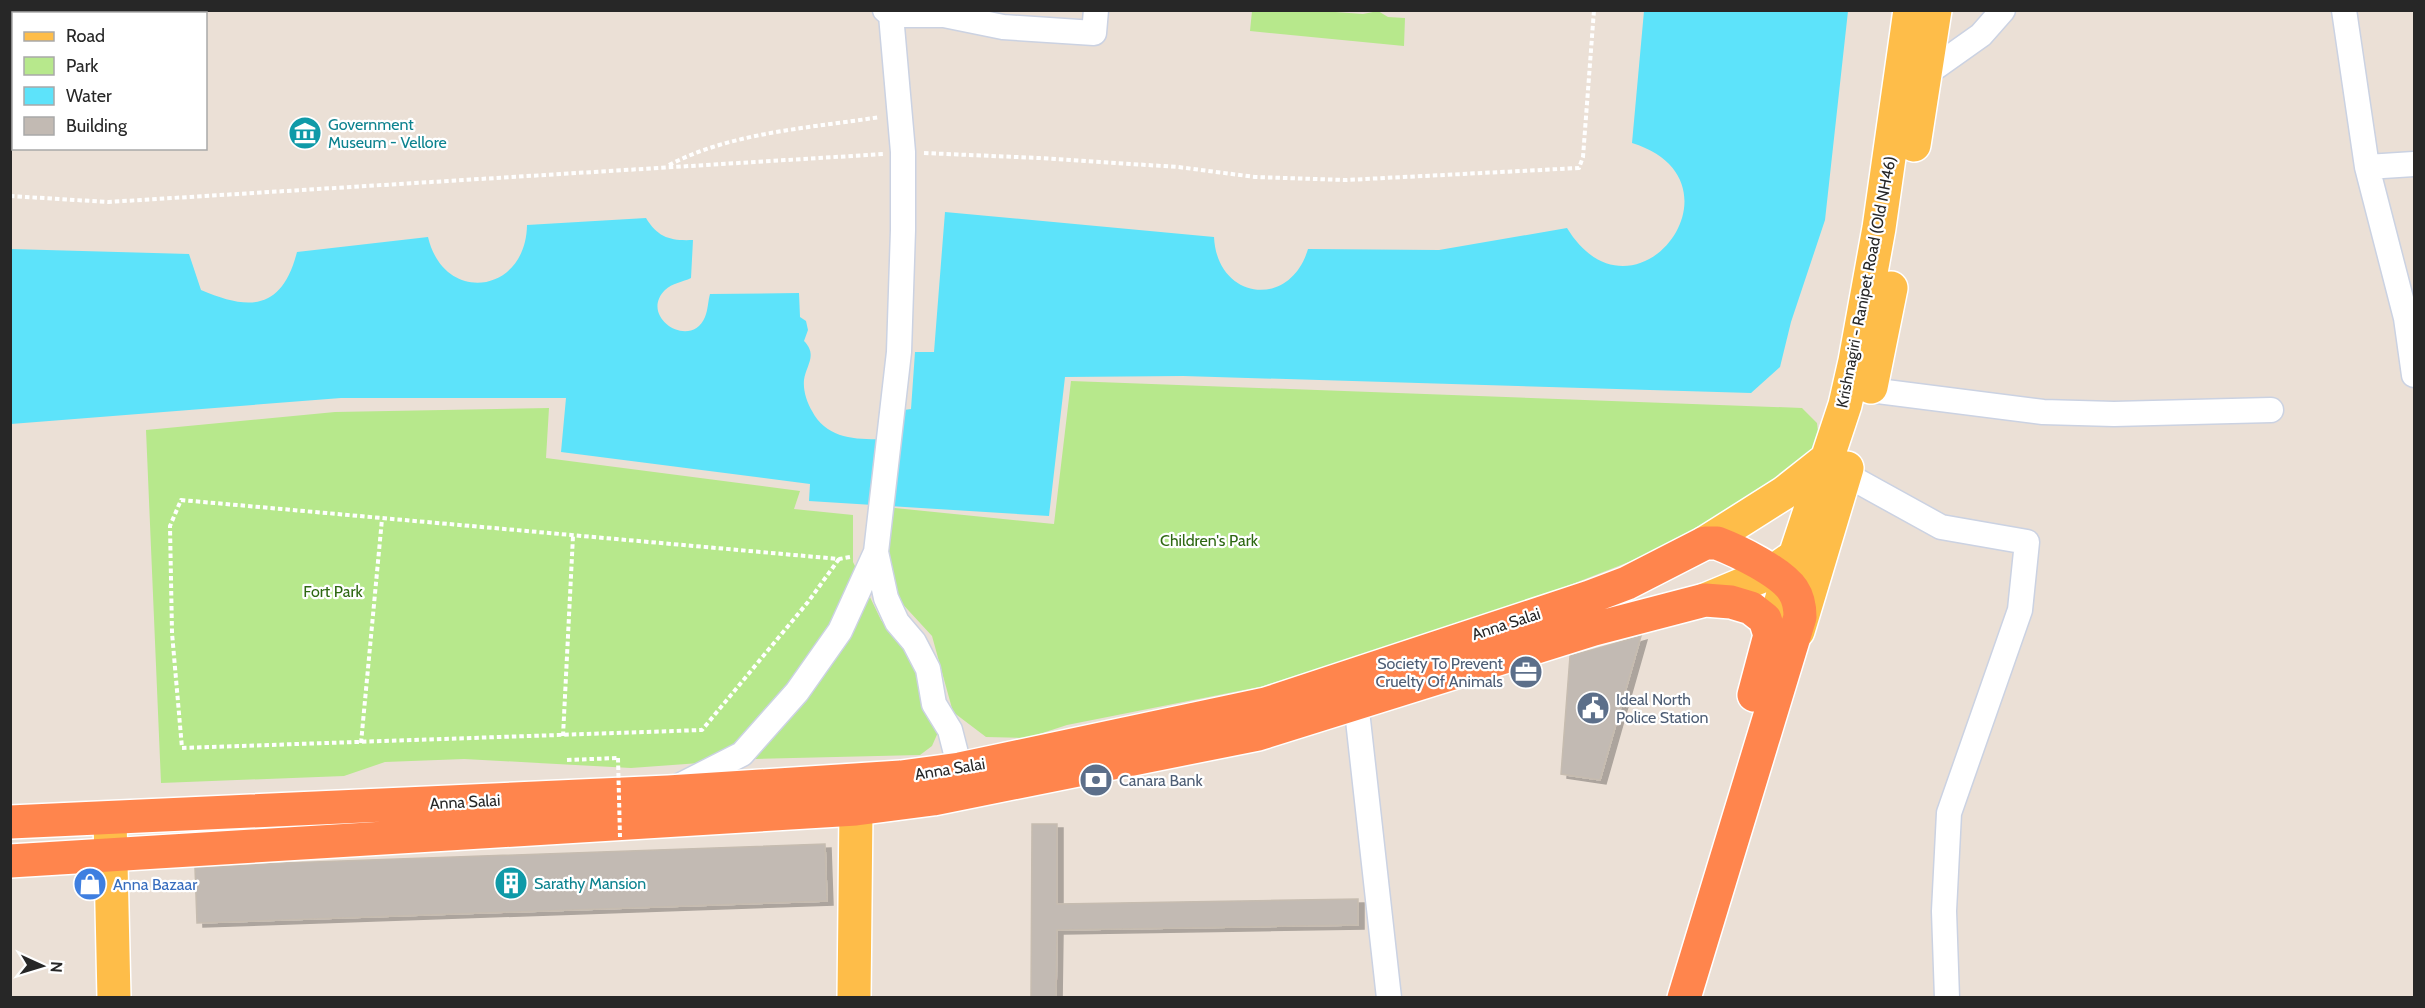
<svg xmlns="http://www.w3.org/2000/svg" width="2425" height="1008" font-family="Cabin,sans-serif">
<style>
.green{fill:#b7e88c}
.water{fill:#5de3fa}
.building{fill:#c2bab3;stroke:#c6bcb0;stroke-width:1.5;filter:url(#shadow)}
.lines{fill:none;stroke-linecap:round;stroke-linejoin:round}
.street-casing{stroke:#cbd2e2;stroke-width:27}
.primary-casing{stroke:#fff;stroke-width:36}
.highway-casing{stroke:#fff;stroke-width:36}
.path{stroke:#fff;stroke-width:4;stroke-dasharray:4.5 3;stroke-linecap:butt}
.street{stroke:#fff;stroke-width:24}
.primary{stroke:#febd49;stroke-width:33}
.highway{stroke:#ff854d;stroke-width:33}
.path-bridge{stroke:#fff;stroke-width:4;stroke-dasharray:4.5 3;stroke-linecap:butt}
.labels{text-anchor:middle;dominant-baseline:central;stroke-width:4.5;stroke-linejoin:round;paint-order:stroke}
.culture-label{font-size:16px;fill:#0d838f;stroke:#fff;text-anchor:start}
.street-label{font-size:16px;fill:#272727;stroke:#fff}
.park-label{font-size:16px;fill:#2e6812;stroke:#fff}
.service-label{font-size:16px;fill:#4e5e75;stroke:#fff;text-anchor:start}
.shop-label{font-size:16px;fill:#366cbe;stroke:#fff;text-anchor:start}
</style>
<defs>
<filter id="shadow"><feDropShadow dx="6" dy="4" stdDeviation="0" flood-color="#0004"/></filter>
</defs>
<rect width="100%" height="100%" fill="#ebe0d6"/>
<path class="green" d="M1308 10 1363 14 1378 11 1388 17 1405 18 1404 46 1250 31 1252 11Z
M1071 381 1802 408 1817 423 1819 440 1809 463 1726 513 1639 558 1529 601 1264 686 1067 725 1027 738 986 737 953 712 932 636 897 598 883 553 885 507 1054 524Z
M549 408 546 458 800 491 794 509 853 515V562L881 620 909 656 919 676 939 730 932 746 920 755 755 759 631 768 464 759 385 762 344 776 161 783 146 430 335 412Z"/>
<path class="water" d="M1644 11H1848L1825 220 1791 322 1780 367 1751 393 1183 376 1065 377 1049 516 809 501 810 484 561 452 566 398H341L11 424V249L189 254 201 290C250 311 282 310 297 252L428 237C444 305 526 294 527 225L646 218C658 238 671 241 693 240L691 278C683 282 672 283 665 290 638 317 691 351 705 317 708 310 708 301 710 294L799 293 800 317 806 321 808 330 804 341C818 355 806 365 804 380 803 391 807 402 812 411 829 444 867 439 899 439L904 410 911 409 915 352H934L945 212 1214 237C1217 300 1290 310 1308 249L1439 250 1567 228C1634 337 1754 181 1632 143Z"/>
<path class="building" d="M1641 636 1600 780 1561 774 1570 656Z
M1032 824H1057V904L1358 899V925L1057 930 1056 998H1031Z
M825 844 827 901 197 923 195 868 285 863Z"/>
<g class="lines">
<g class="street-casing">
<path id="street" d="M885 10 891 15H944L1003 27 1094 33 1096 10
M2344 10 2367 167 2406 318 2414 375
M1926 74 1981 35 2003 10
M2367 167 2414 164
M1870 390 2043 412 2114 414 2271 410
M1845 474 1941 527 2027 542 2020 610 1949 813 1944 911 1947 998
M876 552 886 598 897 622 914 642 928 669 934 704 950 730 960 769
M1356 702 1389 998
M677 787 742 754 797 692 840 631 876 552 899 352 903 230V152L891 15"/>
</g>
<g class="primary-casing">
<path id="primary" d="M1914 145 1935 10
M1871 387 1891 288
M1705 543 1784 493 1827 459
M1705 600 1772 572 1792 558
M1798 631 1847 468
M1767 652 1786 583 1845 405 1855 361 1879 228 1910 10
M110 818 114 998
M854 998 856 809"/>
</g>
<g class="highway-casing">
<path id="highway" d="M10 822 668 792 901 777 960 769 1266 704 1590 597 1627 583 1705 543H1717C1738 551 1781 572 1793 590 1799 599 1800 607 1800 617L1684 998
M10 861 856 809 933 799 1258 734 1594 629 1705 600 1731 602 1751 608 1765 619 1770 635 1754 695"/>
</g>
<path class="path" d="M1388 10H1410
M924 153 1039 158 1178 167 1255 177 1346 180 1579 168 1583 157 1594 10
M669 165C732 132 811 128 880 117
M10 196 108 202 884 154
M839 559 808 602 702 730 182 748 172 633 170 526 181 500 839 559 850 557
M563 736 573 536
M361 743 382 519
M567 760 618 758"/>
<use href="#street" class="street"/>
<use href="#primary" class="primary"/>
<use href="#highway" class="highway"/>
<path class="path-bridge" d="M618 758 620 837"/>
</g>
<defs>
<g id="museum-disc" transform="scale(1.725)"><circle r="9.5" fill="#0f9aa8" stroke="#fff"/><path d="M0-6L6-3V-2H-6V-3ZM-5-1h2V3h-2ZM-1-1h2V3h-2ZM3-1h2V3H3ZM-6 4H6V6H-6Z" fill="#fff"/></g>
<g id="office-disc" transform="scale(1.725)"><circle r="9.5" fill="#5c6f8a" stroke="#fff"/><path d="M-6-3h4V-5.5h4V-3h4V5H-6ZM-1-4.5V-3h2v-1.5ZM-6 0V1H6V0Z" fill="#fff"/></g>
<g id="civic-disc" transform="scale(1.725)"><circle r="9.5" fill="#5c6f8a" stroke="#fff"/><path d="M-.6-6.5H3V-4.5H.6V-3L4-1V1h2V6H-6V1h2V-1L-.6-3ZM-1.2 2.5V6h2.4V2.5Z" fill="#fff"/></g>
<g id="bank-disc" transform="scale(1.725)"><circle r="9.5" fill="#5c6f8a" stroke="#fff"/><path d="M-6-4H6V4H-6ZM0-2.3a2.3 2.3 0 1 0 0 4.6a2.3 2.3 0 1 0 0-4.6Z" fill="#fff"/></g>
<g id="building-disc" transform="scale(1.725)"><circle r="9.5" fill="#0f9aa8" stroke="#fff"/><path d="M-4-6H4V6H1V3H-1V6H-4ZM-2.5-4.3h1.7v1.8h-1.7ZM.8-4.3h1.7v1.8H.8ZM-2.5-1h1.7V.8h-1.7ZM.8-1h1.7V.8H.8Z" fill="#fff"/></g>
<g id="shop-disc" transform="scale(1.725)"><circle r="9.5" fill="#3f7fe0" stroke="#fff"/><path d="M-5-2.5h2.3a2.7 3.5 0 0 1 5.4 0H5L5.5 6h-11ZM-1.5-2.5h3a1.5 2.3 0 0 0-3 0Z" fill="#fff"/></g>
</defs>
<g fill-rule="evenodd">
<use href="#museum-disc" x="305" y="133"/>
<use href="#office-disc" x="1526" y="672"/>
<use href="#civic-disc" x="1593" y="708"/>
<use href="#bank-disc" x="1096" y="780"/>
<use href="#building-disc" x="511" y="883"/>
<use href="#shop-disc" x="90" y="884"/>
</g>
<g class="labels">
<g class="culture-label">
<text x="328" y="124">Government<tspan x="328" dy="18">Museum - Vellore</tspan></text>
<text x="534" y="883">Sarathy Mansion</text>
</g>
<g class="street-label">
<text transform="translate(1866 282) rotate(-79)">Krishnagiri - Ranipet Road (Old NH46)</text>
<text transform="translate(1506 624) rotate(-18)">Anna Salai</text>
<text transform="translate(950 769) rotate(-9)">Anna Salai</text>
<text transform="translate(465 802) rotate(-3)">Anna Salai</text>
</g>
<g class="park-label">
<text x="1209" y="540">Children's Park</text>
<text x="333" y="591">Fort Park</text>
</g>
<g class="service-label">
<text x="1503" y="663" text-anchor="end">Society To Prevent<tspan x="1503" dy="18">Cruelty Of Animals</tspan></text>
<text x="1616" y="699">Ideal North<tspan x="1616" dy="18">Police Station</tspan></text>
<text x="1119" y="780">Canara Bank</text>
</g>
<g class="shop-label">
<text x="113" y="884">Anna Bazaar</text>
</g>
</g>
<rect width="2425" height="1008" fill="none" stroke="#272727" stroke-width="24"/>
<rect x="12" y="12" width="195" height="138" fill="#ffffff" stroke="#a9a9a9" stroke-width="1.5"/>
<rect x="24" y="32" width="30" height="9" fill="#febd49" stroke="#a9a9a9" stroke-width="1.5"/>
<text x="66" y="42" font-size="18" fill="#272727">Road</text>
<rect x="24" y="57" width="30" height="18" fill="#b7e88c" stroke="#a9a9a9" stroke-width="1.5"/>
<text x="66" y="72" font-size="18" fill="#272727">Park</text>
<rect x="24" y="87" width="30" height="18" fill="#5de3fa" stroke="#a9a9a9" stroke-width="1.5"/>
<text x="66" y="102" font-size="18" fill="#272727">Water</text>
<rect x="24" y="117" width="30" height="18" fill="#c2bab3" stroke="#a9a9a9" stroke-width="1.5"/>
<text x="66" y="132" font-size="18" fill="#272727">Building</text>
<g transform="translate(42 966) rotate(94)" stroke="#ffffff" stroke-width="4.5" paint-order="stroke">
<path d="M0-4.5L10 22L0 15L-10 22Z" fill="#272727"/>
<text y="-9" font-size="16" font-weight="bold" text-anchor="middle" fill="#272727">N</text>
</g>
</svg>
